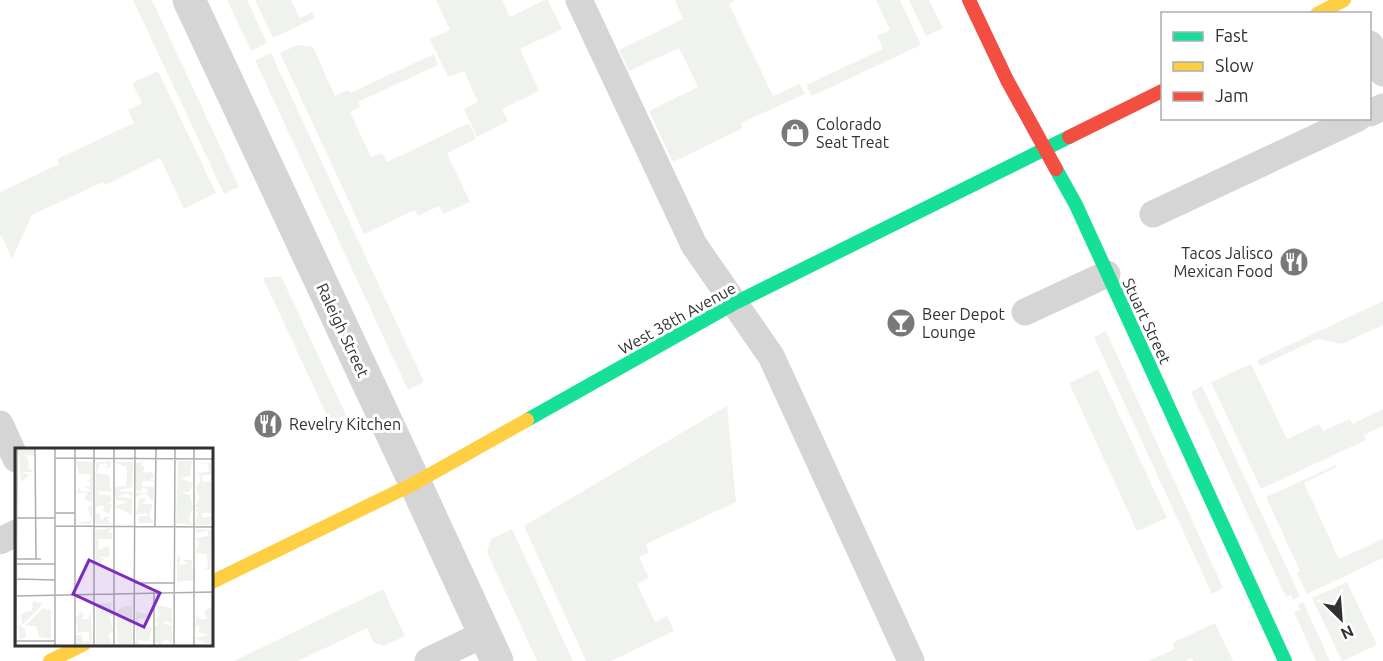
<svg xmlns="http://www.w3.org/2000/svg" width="1383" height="661" font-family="Ubuntu,sans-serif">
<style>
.green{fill:#f0f3ed}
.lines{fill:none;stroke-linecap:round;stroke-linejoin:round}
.lane{stroke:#d5d5d5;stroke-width:27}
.street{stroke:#d5d5d5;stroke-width:33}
.fast{stroke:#16e098;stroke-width:14}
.slow{stroke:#ffcf43;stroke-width:14}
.jam{stroke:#f24e42;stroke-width:14}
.labels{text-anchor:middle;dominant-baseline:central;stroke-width:6;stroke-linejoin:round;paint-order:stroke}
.poi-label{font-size:16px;fill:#313131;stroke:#fff;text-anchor:start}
.street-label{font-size:16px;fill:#313131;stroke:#fff}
.inset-road{fill:none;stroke:#adadad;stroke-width:1.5}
.view{fill:#7b2cbf;fill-opacity:0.15;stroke:#7b2cbf;stroke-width:3}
.inset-edge{fill:none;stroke:#313131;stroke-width:3}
</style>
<rect width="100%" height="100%" fill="#fff"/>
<path class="green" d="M133 0H152L239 187 224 194Z
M227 0H247L267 43 251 51Z
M255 0H291L300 18 312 12 315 18 273 38Z
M436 0H502L510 17 544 0H548L562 29 520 49 539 91 502 109 508 121 477 137 464 109 478 102 464 71 448 77 430 39 450 30Z
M675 0H733L734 1 729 4 773 96 800 84 805 94 741 123 743 128 673 162 649 111 698 87 679 48 629 71 619 50 683 19Z
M876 0H900L921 45 812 96 806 85 883 49 877 36 890 30Z
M909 0H929L943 28 926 36Z
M297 45 313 47 335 96 348 90 350 93 434 54 438 65 358 102 360 107 350 112 371 157 382 153 387 162 469 123 476 139 447 153 470 202 443 214 439 206 418 216 415 210 364 234 280 53Z
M271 53 424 382 408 390 255 60Z
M158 71 216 193 184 209 160 158 105 185 103 182 32 215 12 259 2 236 0 237V192L59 164 57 159 134 123 128 110 142 103 132 83Z
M281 276 346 415 330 422 263 278Z
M1383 301V325L1342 344 1318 339 1260 366 1257 360Z
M1106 331 1223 588 1212 594 1094 337Z
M1251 364 1287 439 1319 424 1323 431 1350 419 1352 424 1383 409V426L1364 435 1366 440 1261 489 1211 382Z
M1098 369 1167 518 1137 531 1069 383Z
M1202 386 1300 596 1293 600 1291 595 1286 597 1191 392Z
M727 406 736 502 646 544 649 553 639 557 649 578 637 584 655 622 667 616 674 631 611 661H586L524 526Z
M1336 465 1337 467 1304 483 1339 559 1383 539V558L1307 594 1297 573 1300 571 1266 497Z
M512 529 573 661H537L487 552 491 539Z
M1347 582 1377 645 1342 661 1312 598Z
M383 589 405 636 384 646 374 643 367 628 298 661H234Z
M1303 602 1330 661H1316L1294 612 1300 609 1298 604Z
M1215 623 1233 661H1193L1192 658 1185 661H1148L1175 649 1172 643Z"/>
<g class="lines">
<path class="lane" d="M579 0 694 245 771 356 911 661
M1370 44 1383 73
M1370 113 1383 107
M1153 214 1358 118
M1025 312 1107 274
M0 424 16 459
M0 541 16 533
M428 661 484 634"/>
<path class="street" d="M189 0 415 483 497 661"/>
<path class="fast" d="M1056 169 1076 205 1285 661
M527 420 735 303 1069 137"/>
<path class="slow" d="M1317 14 1344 0
M212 582 415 483 527 420
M50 661 84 644"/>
<path class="jam" d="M969 0 1007 80 1056 169
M1069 137 1162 91"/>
</g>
<defs>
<g id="shop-disc" transform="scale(1.5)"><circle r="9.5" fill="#797979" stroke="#fff"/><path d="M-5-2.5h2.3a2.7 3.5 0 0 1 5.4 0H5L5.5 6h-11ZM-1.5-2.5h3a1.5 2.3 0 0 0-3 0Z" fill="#fff"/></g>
<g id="restaurant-disc" transform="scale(1.5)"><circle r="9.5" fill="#797979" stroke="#fff"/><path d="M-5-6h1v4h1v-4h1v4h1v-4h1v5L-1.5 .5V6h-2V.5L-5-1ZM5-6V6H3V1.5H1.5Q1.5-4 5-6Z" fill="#fff"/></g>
<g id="bar-disc" transform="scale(1.5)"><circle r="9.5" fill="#797979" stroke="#fff"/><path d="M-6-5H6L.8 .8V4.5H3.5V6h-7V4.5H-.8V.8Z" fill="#fff"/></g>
</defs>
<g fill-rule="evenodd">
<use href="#shop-disc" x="795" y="133"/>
<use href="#restaurant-disc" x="1294" y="262"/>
<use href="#bar-disc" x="901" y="323"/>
<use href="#restaurant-disc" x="268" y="424"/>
</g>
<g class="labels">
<g class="poi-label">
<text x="816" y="124">Colorado<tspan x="816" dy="18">Seat Treat</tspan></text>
<text x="1273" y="253" text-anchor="end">Tacos Jalisco<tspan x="1273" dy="18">Mexican Food</tspan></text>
<text x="922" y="314">Beer Depot<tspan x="922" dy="18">Lounge</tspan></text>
<text x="289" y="424">Revelry Kitchen</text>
</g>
<g class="street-label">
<text transform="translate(677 318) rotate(-29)">West 38th Avenue</text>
<text transform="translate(1147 321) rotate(65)">Stuart Street</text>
<text transform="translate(343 330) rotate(65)">Raleigh Street</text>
</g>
</g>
<g transform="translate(15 448)">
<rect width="198" height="198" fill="#fff"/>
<path d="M3 0H19L20 8 8 7 13 9 14 21 19 24H6L15 27 6 34ZM61 13 78 14 77 74 75 76 60 75 77 73 73 60 77 55 69 51 73 45H61L64 39 66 44 77 43 70 39 75 38V33L70 32H75V26H64ZM97 13 94 20H88L93 18 92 15 85 16 81 25 94 27 96 44 85 43 83 47H95L97 53 93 55 97 57 94 66 88 63 89 57 81 59V65L85 66 87 74 89 69H97L92 71 97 76H82L80 75 81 14ZM131 13 126 16 130 20 127 25 137 24 139 29 134 31 140 33H127V38L139 39 138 54 131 45 121 49V44L131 45 133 42 127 39V43H121V15ZM163 13H177L175 28 165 30 178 35 174 44H165L175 47 178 59 174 71 178 77 161 75ZM99 14H118L117 39 102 43 118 44 117 49 112 45 102 49 117 50V67L99 58 112 54 101 52 99 39 111 38 112 27 111 19ZM182 15H196V27H186L188 34 196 33V65H186L188 70 196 68 195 77H180L183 64 180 62 184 61 180 58 184 51 181 39 186 32 183 25 194 24 193 16ZM124 50 131 51 127 56H138L134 68 139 75H123L124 68H132V65L121 67ZM97 80 93 85H97V91H83L84 102 94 97 95 110 84 108 89 111 83 117 89 118H81L80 82ZM181 81 197 82 195 122H189L193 119 192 107 180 104 184 95 180 90 193 88V83L181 85ZM162 106 166 110 164 117 172 116 168 112H177L178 132 162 134ZM117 150V198H103L101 164 109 158H116ZM18 153 28 156 5 179 10 180 11 189 5 192 3 178 7 176 6 166 17 162ZM81 155H98L95 160 98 162H94L98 164 95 169 98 183 93 187 98 198H81ZM140 157 157 160V176L152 173 147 176 157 177V198L153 192 147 193V198L140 194V178L144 176 140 173 145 166ZM28 160 36 162V191L24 189 21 178H10ZM186 160H197V198L180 190 193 187 183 184 185 178 180 179 182 166 185 171H193L189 164 193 160ZM65 163 69 167 66 171H73L76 163 77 198H60V187H67L68 194 74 193V183L63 185 61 171ZM121 164 136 167 135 175 133 169 122 172 124 180 137 179 134 193 122 192 125 198H121Z" fill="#f0f3ed"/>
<path class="inset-road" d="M20 0 21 111M99 0V198M40 10 198 11M40 65H60M1 70H40M40 78 198 79M140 79 141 0M2 111H26M2 116H40M2 131 40 132M119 135H160M139 144V198M0 148 198 144M1 193H40M1 198 2 0M40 198V0M60 198V0M79 198V0M119 198 120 0M159 198 160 0M179 198V0"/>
<path class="view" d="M74 112 145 145 129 179 58 146Z"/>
<rect width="198" height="198" class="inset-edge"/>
</g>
<rect x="1161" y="12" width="210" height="108" fill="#ffffff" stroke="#adadad" stroke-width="1.5"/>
<rect x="1173" y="32" width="30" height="9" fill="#16e098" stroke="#adadad" stroke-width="1.5"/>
<text x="1215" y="42" font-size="18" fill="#313131">Fast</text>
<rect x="1173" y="62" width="30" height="9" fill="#ffcf43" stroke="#adadad" stroke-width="1.5"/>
<text x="1215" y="72" font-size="18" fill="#313131">Slow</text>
<rect x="1173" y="92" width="30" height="9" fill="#f24e42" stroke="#adadad" stroke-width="1.5"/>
<text x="1215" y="102" font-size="18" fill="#313131">Jam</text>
<g transform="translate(1341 619) rotate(155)" stroke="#ffffff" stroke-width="4.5" paint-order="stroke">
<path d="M0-4.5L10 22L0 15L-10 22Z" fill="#313131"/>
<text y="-9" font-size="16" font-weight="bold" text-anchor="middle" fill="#313131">N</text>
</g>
</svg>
